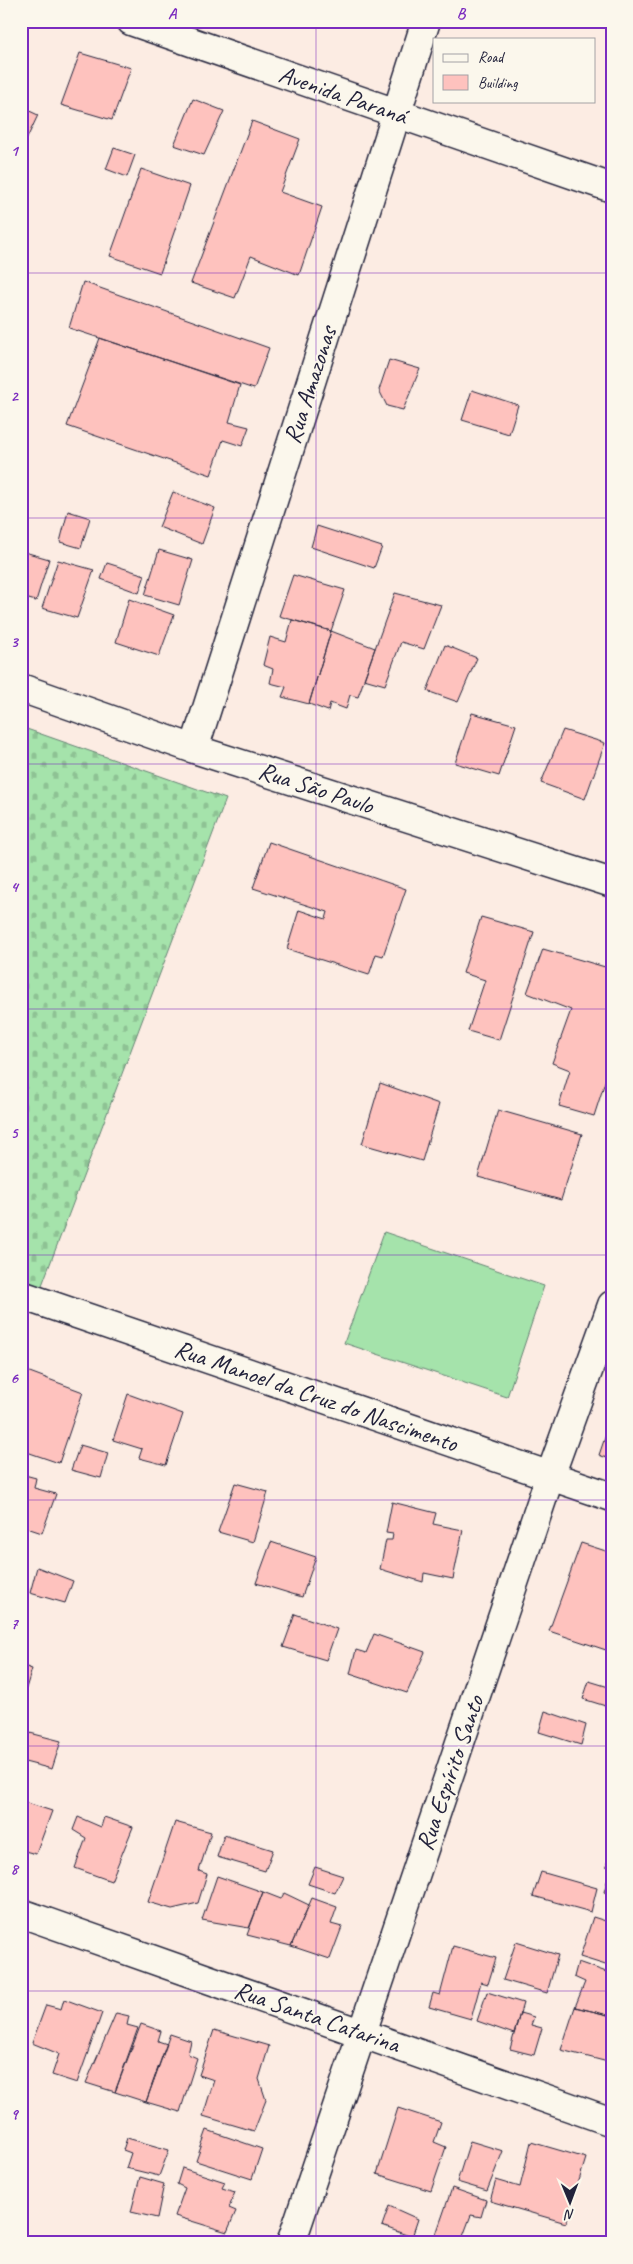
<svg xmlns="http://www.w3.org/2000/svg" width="633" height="2264" font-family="Caveat,sans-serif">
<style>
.cemetery{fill:url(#cemetery-stones);stroke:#648273}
.pitch{fill:#a5e3ab;stroke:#648273}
.building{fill:#fec2be;stroke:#22223b}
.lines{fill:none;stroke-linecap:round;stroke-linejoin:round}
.street-casing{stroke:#22223b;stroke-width:31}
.street{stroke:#fbf7ec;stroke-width:28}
.grid{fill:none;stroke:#7b2cbf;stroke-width:1;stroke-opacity:0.55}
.labels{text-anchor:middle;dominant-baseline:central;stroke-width:4;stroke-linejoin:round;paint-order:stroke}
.street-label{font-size:25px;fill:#22223b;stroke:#fbf7ec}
.neatline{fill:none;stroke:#7b2cbf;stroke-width:2}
.grid-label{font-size:16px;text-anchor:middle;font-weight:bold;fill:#7b2cbf}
</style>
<defs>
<pattern id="cemetery-stones" width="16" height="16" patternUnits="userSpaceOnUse" patternTransform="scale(1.25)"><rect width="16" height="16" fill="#a5e3ab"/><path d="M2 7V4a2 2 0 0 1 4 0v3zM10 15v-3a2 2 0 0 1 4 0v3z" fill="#8ec294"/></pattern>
</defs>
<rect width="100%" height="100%" fill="#fcece3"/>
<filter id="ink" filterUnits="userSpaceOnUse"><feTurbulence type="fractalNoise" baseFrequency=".02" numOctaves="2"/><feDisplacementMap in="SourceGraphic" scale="10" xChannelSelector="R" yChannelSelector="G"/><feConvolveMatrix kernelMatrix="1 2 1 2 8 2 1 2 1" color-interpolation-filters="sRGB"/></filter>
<g filter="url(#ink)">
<path class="cemetery" d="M21 727 226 799 39 1293 21 1287Z"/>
<path class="pitch" d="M384 1232 544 1286 507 1397 344 1343Z"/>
<path class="building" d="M80 53 131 68 112 120 61 105Z
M193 99 224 111 204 155 174 145Z
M21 107 38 115 21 151Z
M252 121 300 139 280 192 322 207 299 275 251 256 235 298 191 283Z
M114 148 135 155 127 177 106 169Z
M141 169 190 186 160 273 110 256Z
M83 282 269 348 254 389 69 328Z
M100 338 240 385 229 422 249 427 242 446 223 440 211 475 67 426Z
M389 360 420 369 403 410 387 406 379 390Z
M472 390 518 405 509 434 462 420Z
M173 492 215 508 202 544 159 527Z
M68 511 90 518 81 548 60 542Z
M317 526 382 547 374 568 311 547Z
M159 550 193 560 179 605 145 595Z
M21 551 49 559 36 601 21 597Z
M58 560 94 570 77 618 42 608Z
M107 563 145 575 139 593 101 579Z
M293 575 345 590 331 631 279 616Z
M395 593 441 605 424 649 401 642 385 685 364 679Z
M129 599 174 615 159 656 116 642Z
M292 620 331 631 309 704 282 697 286 687 270 683 273 669 263 665 270 637 286 642Z
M331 631 375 648 358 697 350 695 346 709 330 703 328 711 309 704Z
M445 645 477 658 458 702 427 691Z
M472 713 516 725 499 776 455 763Z
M563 730 605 743 585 799 541 783Z
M269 842 406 889 383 956 376 954 369 975 287 949 299 910 326 919 328 912 253 888Z
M481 917 534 932 499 1040 468 1031 485 980 463 973Z
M543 949 612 969V1060L594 1116 559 1106 570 1070 552 1063 571 1010 527 993Z
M380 1083 439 1104 422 1161 362 1144Z
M498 1110 582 1134 561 1200 478 1177Z
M27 1371 83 1392 59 1463 21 1450V1389Z
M128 1394 183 1414 166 1465 139 1458 142 1449 113 1440Z
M612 1417V1460L599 1455Z
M80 1445 108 1453 101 1478 71 1470Z
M21 1474 36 1478 34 1488 56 1494 42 1533 21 1526Z
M235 1483 268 1492 253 1542 218 1532Z
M392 1502 436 1513 433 1524 463 1530 453 1579 424 1573 423 1582 380 1569 386 1540H392L393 1534 386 1533Z
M271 1542 316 1557 302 1597 256 1583Z
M581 1543 612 1553V1652L549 1631Z
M37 1567 73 1581 65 1603 30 1593Z
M295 1614 337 1629 326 1660 283 1647Z
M374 1634 425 1652 407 1693 350 1674 356 1650 366 1653Z
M21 1665 32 1669 23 1698H21Z
M589 1681 612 1688V1708L583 1699Z
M545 1711 586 1725 581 1745 539 1732Z
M30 1733 61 1741 52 1769 21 1761V1755Z
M21 1801 52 1811 36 1854 21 1850Z
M78 1817 101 1827 104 1817 133 1827 111 1881 75 1868 86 1838 73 1830Z
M175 1822 211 1832 199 1871 207 1874 198 1903 172 1909 148 1902Z
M224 1835 273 1850 265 1871 217 1857Z
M612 1848V1868L606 1866Z
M315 1867 343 1876 335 1893 308 1884Z
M611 1867 612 1868V1895L604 1892Z
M541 1872 597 1888 591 1912 533 1896Z
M217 1876 263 1892 249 1928 202 1920Z
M263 1892 281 1899 284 1893 309 1905 291 1946 247 1935Z
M312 1898 337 1907 331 1924 342 1927 330 1959 291 1946Z
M593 1917 612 1923V1967L580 1957Z
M516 1942 558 1955 547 1993 503 1980Z
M453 1946 496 1958 488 1984 481 1982 471 2019 429 2007 433 1993 440 1995Z
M578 1962 612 1974V2016L575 2007 585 1982 574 1977Z
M487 1992 523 2003 514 2034 477 2021Z
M64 1999 102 2013 77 2083 52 2075 59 2054 32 2043 46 2005 61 2009Z
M575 2007 612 2016V2063L561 2050Z
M116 2013 129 2016 127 2025 138 2028 115 2092 86 2083Z
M520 2013 534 2017 531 2025 542 2028 534 2055 510 2049Z
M141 2024 161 2031 158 2041 167 2044 146 2102 115 2092Z
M214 2030 269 2046 259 2079 266 2100 254 2131 203 2116 214 2080 199 2075Z
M170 2034 191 2041 188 2054 197 2058 180 2112 146 2102Z
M398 2108 441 2122 434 2142 446 2147 431 2191 377 2174Z
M207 2130 262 2149 252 2179 196 2161Z
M127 2138 169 2150 159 2176 126 2168 131 2153 123 2150Z
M470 2141 503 2151 487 2191 457 2182Z
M531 2142 586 2158 566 2223 490 2201 496 2180 520 2187Z
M182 2168 225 2182 222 2188 235 2192 229 2208 236 2211 227 2232 175 2216 185 2188 177 2184Z
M140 2177 164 2184 157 2218 131 2212Z
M452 2188 486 2200 481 2217 471 2215 462 2239 472 2243H433Z
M389 2206 418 2219 412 2237 382 2226Z
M355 2238 371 2243H354Z"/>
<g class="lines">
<g class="street-casing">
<path id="street" d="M131 21 612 188
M21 688 194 749 612 883
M194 749 426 21
M21 1295 612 1497
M21 1913 612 2122
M291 2243 550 1476 612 1305"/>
</g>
<use href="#street" class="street"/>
</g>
</g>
<path class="grid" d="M316 21V2243M21 273H612M21 518H612M21 764H612M21 1009H612M21 1255H612M21 1500H612M21 1746H612M21 1991H612"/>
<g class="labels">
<g class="street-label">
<text transform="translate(343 95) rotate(19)">Avenida Paraná</text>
<text transform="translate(310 385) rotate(-72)">Rua Amazonas</text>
<text transform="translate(316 788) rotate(18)">Rua São Paulo</text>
<text transform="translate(316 1396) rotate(19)">Rua Manoel da Cruz do Nascimento</text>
<text transform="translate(450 1773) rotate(-71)">Rua Espírito Santo</text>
<text transform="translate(317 2017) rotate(19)">Rua Santa Catarina</text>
</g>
</g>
<rect width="633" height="2264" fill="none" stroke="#fbf7ec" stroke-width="55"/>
<rect x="433" y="38" width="162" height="65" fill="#fbf7ec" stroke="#a4a2a5"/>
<rect x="443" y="54" width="25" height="8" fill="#fbf7ec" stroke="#a4a2a5"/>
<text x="478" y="62" font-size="15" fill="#22223b">Road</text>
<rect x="443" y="75" width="25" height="15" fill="#fec2be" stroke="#a4a2a5"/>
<text x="478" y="88" font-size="15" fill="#22223b">Building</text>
<g transform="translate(570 2202) rotate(179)" stroke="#fbf7ec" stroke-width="4" paint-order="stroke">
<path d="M0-4L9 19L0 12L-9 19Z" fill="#22223b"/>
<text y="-8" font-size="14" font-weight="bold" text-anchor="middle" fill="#22223b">N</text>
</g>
<rect x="28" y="28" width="578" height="2208" class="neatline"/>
<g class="grid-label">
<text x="172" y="19">A</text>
<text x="461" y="19">B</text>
<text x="14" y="156">1</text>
<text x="14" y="401">2</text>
<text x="14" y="647">3</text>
<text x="14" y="892">4</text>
<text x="14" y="1138">5</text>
<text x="14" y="1383">6</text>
<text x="14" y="1629">7</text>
<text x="14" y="1874">8</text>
<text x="14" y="2119">9</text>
</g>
</svg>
